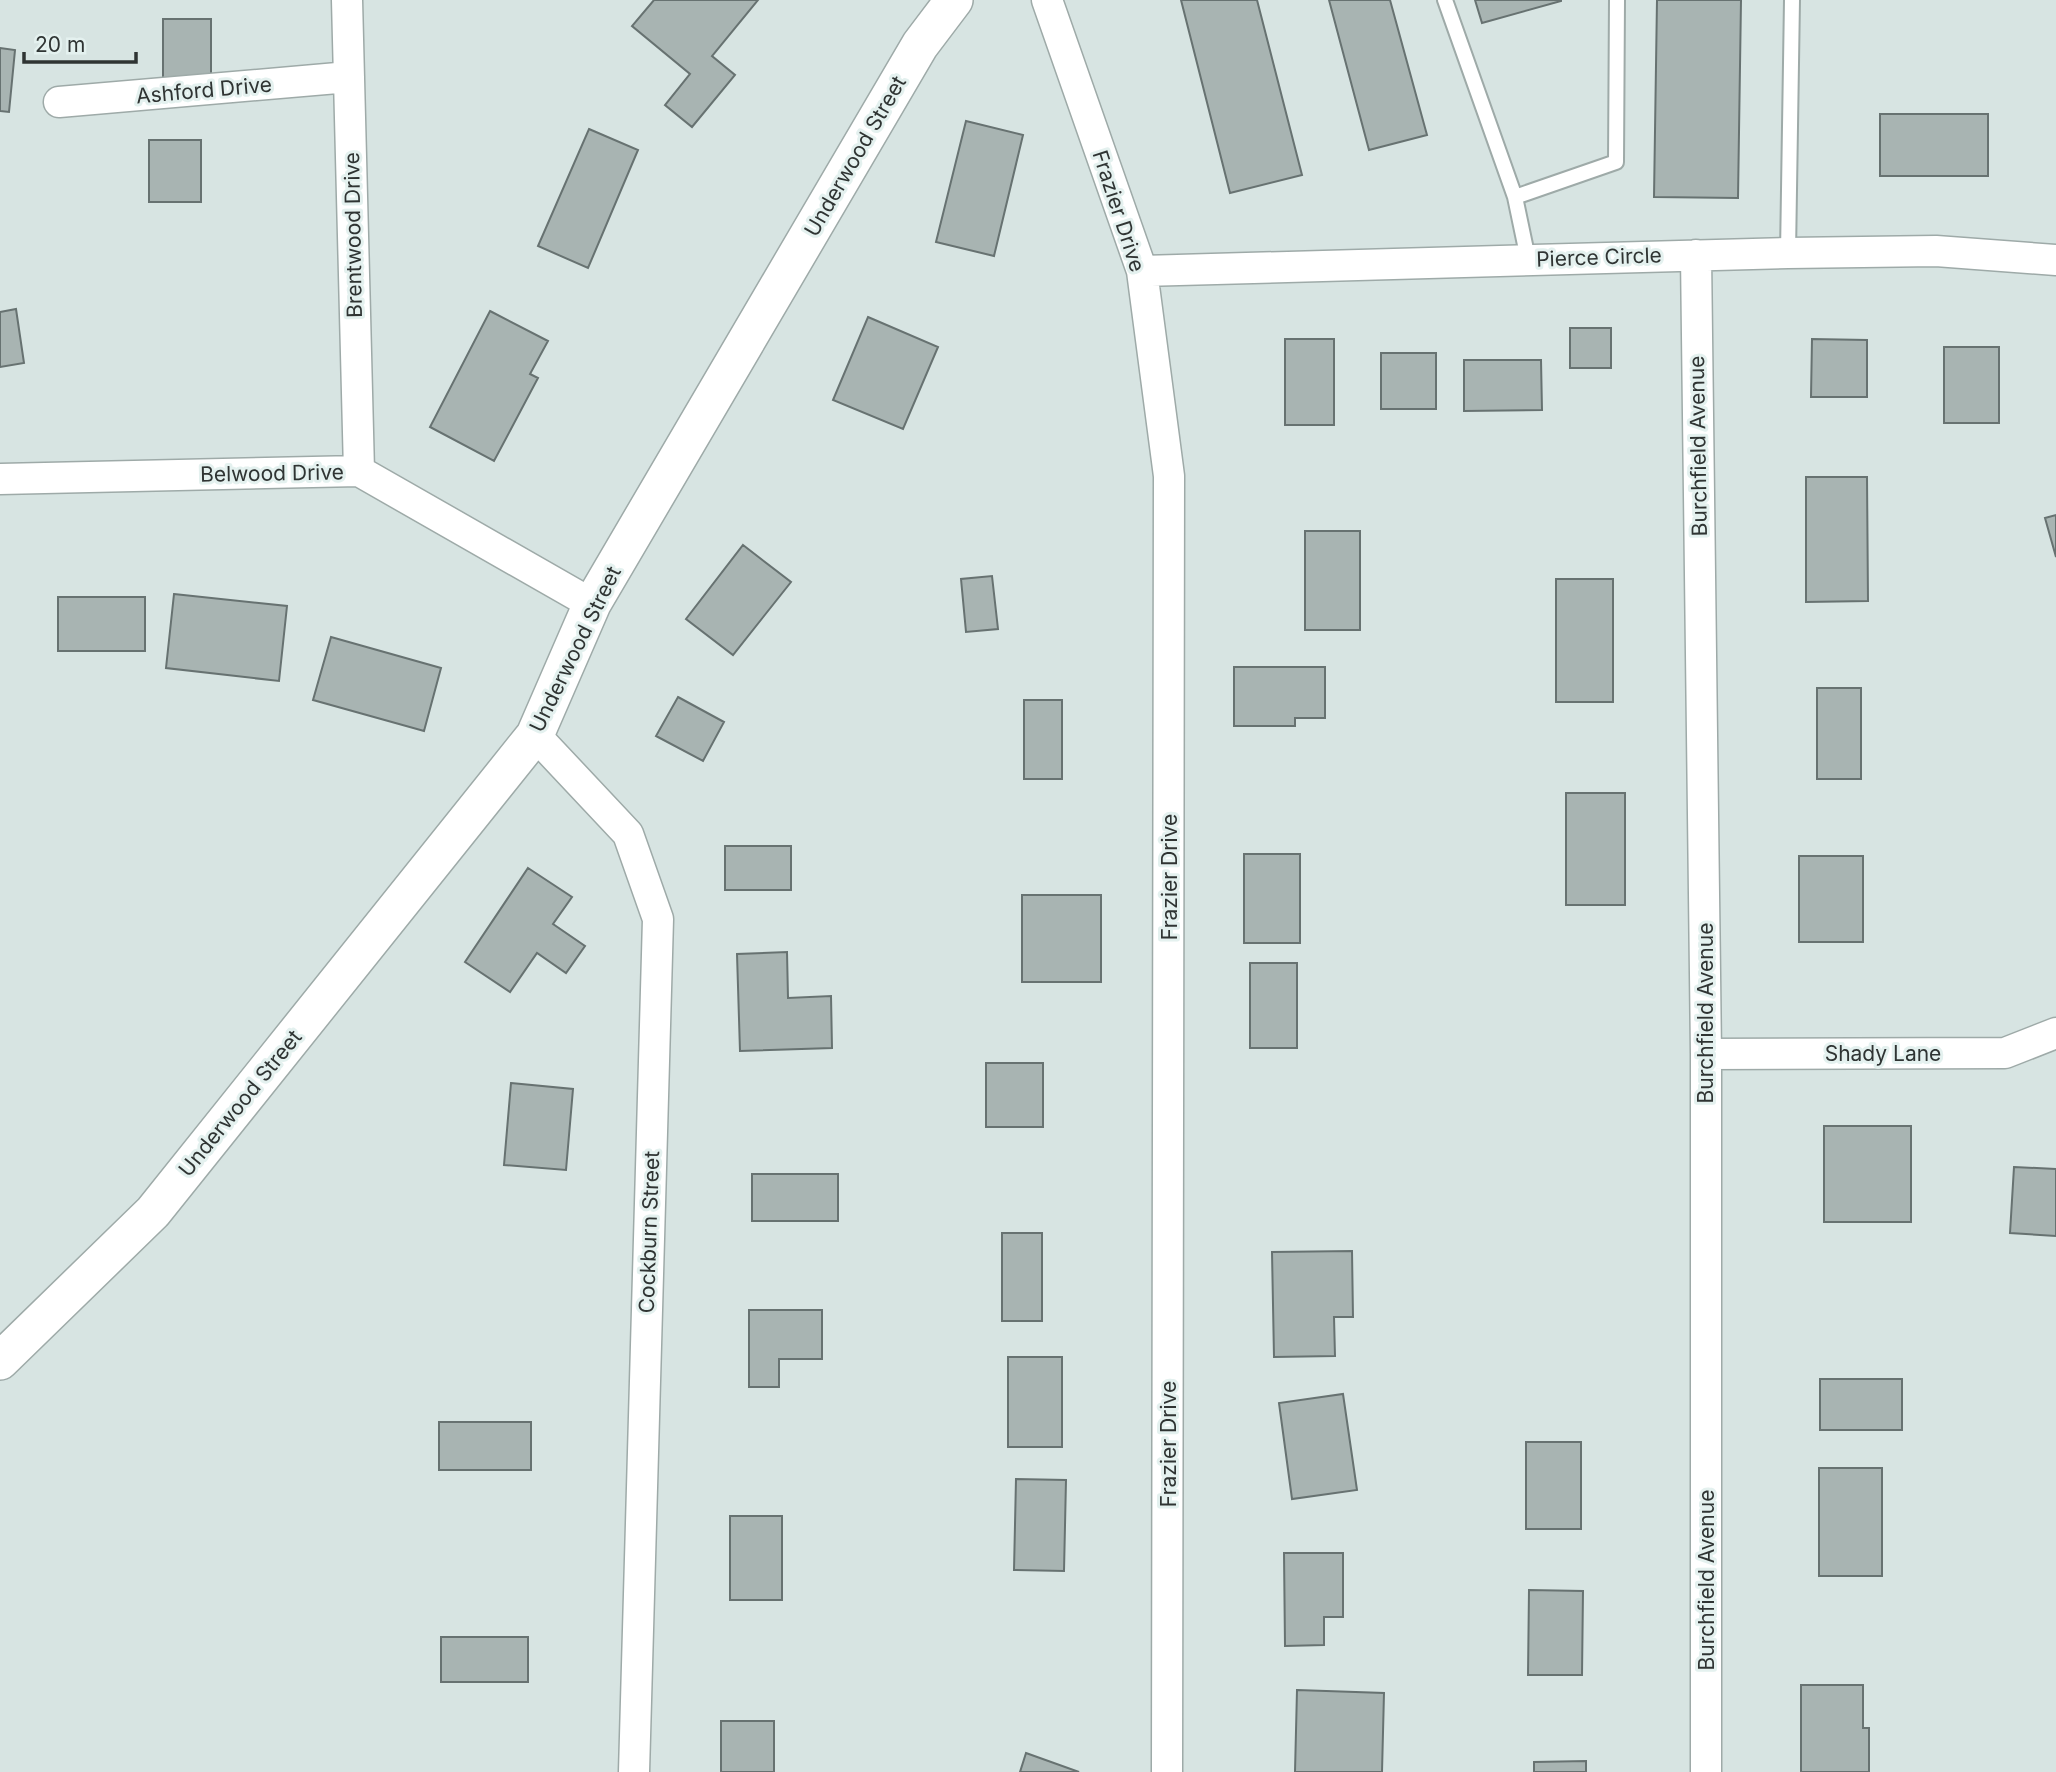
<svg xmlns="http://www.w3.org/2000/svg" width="2056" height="1772" font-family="Inter,sans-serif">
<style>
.building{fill:#a8b4b2;stroke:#677271;stroke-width:2}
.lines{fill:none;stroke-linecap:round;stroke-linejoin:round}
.service-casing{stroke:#9eaaa8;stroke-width:18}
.minor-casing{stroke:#9eaaa8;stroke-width:33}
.tertiary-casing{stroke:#9eaaa8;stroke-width:40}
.service{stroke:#fff;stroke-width:14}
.minor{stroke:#fff;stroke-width:30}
.tertiary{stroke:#fff;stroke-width:37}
.labels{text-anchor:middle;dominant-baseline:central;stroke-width:6;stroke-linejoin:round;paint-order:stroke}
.street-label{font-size:21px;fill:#2f3433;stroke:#e4f1ef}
</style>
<rect width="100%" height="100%" fill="#d7e4e2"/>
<path class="building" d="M654 0H758L712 56 735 75 692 127 665 105 690 74 632 26Z
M1181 0H1257L1302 175 1230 193Z
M1329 0H1390L1427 135 1369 150Z
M1475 0H1561V1L1482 23Z
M1657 0H1741L1738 198 1654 197Z
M163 19H211V82H163Z
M0 48 15 50 9 112 0 111Z
M1880 114H1988V176H1880Z
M966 121 1023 135 994 256 936 242Z
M589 129 638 150 588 268 538 246Z
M149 140H201V202H149Z
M16 309 24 363 0 367V312Z
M490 311 548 341 530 374 538 378 494 461 430 427Z
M868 317 938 347 903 429 833 400Z
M1570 328H1611V368H1570Z
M1285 339H1334V425H1285Z
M1812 339 1867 340V397H1811Z
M1944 347H1999V423H1944Z
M1381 353H1436V409H1381Z
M1464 360H1541L1542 410 1464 411Z
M1806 477H1867L1868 601 1806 602Z
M2056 515V557L2045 518Z
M1305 531H1360V630H1305Z
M743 545 791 582 733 655 686 619Z
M992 576 998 629 966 632 961 579Z
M1556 579H1613V702H1556Z
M174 594 287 606 279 681 166 668Z
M58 597H145V651H58Z
M331 637 441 668 424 731 313 700Z
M1234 667H1325V718H1295V726H1234Z
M1817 688H1861V779H1817Z
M678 697 724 722 703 761 656 736Z
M1024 700H1062V779H1024Z
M1566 793H1625V905H1566Z
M725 846H791V890H725Z
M1244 854H1300V943H1244Z
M1799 856H1863V942H1799Z
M528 868 572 897 553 924 585 946 566 973 537 953 510 992 465 962Z
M1022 895H1101V982H1022Z
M787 952 788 998 831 996 832 1048 740 1051 737 954Z
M1250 963H1297V1048H1250Z
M986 1063H1043V1127H986Z
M511 1083 573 1089 566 1170 504 1165Z
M1824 1126H1911V1222H1824Z
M2014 1167 2056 1169V1236L2010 1233Z
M752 1174H838V1221H752Z
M1002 1233H1042V1321H1002Z
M1352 1251 1353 1317H1334L1335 1356 1274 1357 1272 1252Z
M749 1310H822V1359H779V1387H749Z
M1008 1357H1062V1447H1008Z
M1820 1379H1902V1430H1820Z
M1343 1394 1357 1490 1292 1499 1279 1403Z
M439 1422H531V1470H439Z
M1526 1442H1581V1529H1526Z
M1819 1468H1882V1576H1819Z
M1016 1479 1066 1480 1064 1571 1014 1570Z
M730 1516H782V1600H730Z
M1284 1553H1343V1617H1324V1645L1285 1646Z
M1529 1590 1583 1591 1582 1675H1528Z
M441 1637H528V1682H441Z
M1801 1685H1863V1728H1869V1772H1801Z
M1297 1690 1384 1693 1382 1772H1295Z
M721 1721H774V1772H721Z
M1026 1753 1079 1772H1020Z
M1586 1761V1772H1534V1762Z"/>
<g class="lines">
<g class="service-casing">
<path id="service" d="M1445 0 1515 197
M1788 253 1792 0
M1528 259 1515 197 1616 162 1617 0"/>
</g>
<g class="minor-casing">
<path id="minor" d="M347 0 359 471
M1047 0 1142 271 1169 476 1167 1772
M59 102 349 77
M1696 255 1706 1054V1772
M1142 271 1788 253 1936 251 2056 260
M0 479 359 471 592 604
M535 735 628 834 658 919 634 1772
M1706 1054 2005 1053 2056 1033"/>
</g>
<g class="tertiary-casing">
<path id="tertiary" d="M0 1361 153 1212 535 735 592 604 920 45 954 0"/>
</g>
<use href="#service" class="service"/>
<use href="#minor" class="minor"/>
<use href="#tertiary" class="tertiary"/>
</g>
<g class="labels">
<g class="street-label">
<text transform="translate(204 90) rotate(-5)">Ashford Drive</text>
<text transform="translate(855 156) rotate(-60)">Underwood Street</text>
<text transform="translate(1119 211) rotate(72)">Frazier Drive</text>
<text transform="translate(353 235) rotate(-91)">Brentwood Drive</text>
<text transform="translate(1599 257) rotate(-2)">Pierce Circle</text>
<text transform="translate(1698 446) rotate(-91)">Burchfield Avenue</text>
<text transform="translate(272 473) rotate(-1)">Belwood Drive</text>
<text transform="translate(575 649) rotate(-64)">Underwood Street</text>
<text transform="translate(1169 877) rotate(-90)">Frazier Drive</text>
<text transform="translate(1705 1013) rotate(-90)">Burchfield Avenue</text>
<text x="1883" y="1053">Shady Lane</text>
<text transform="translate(240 1103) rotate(-51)">Underwood Street</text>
<text transform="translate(649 1232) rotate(-88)">Cockburn Street</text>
<text transform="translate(1168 1444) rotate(-90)">Frazier Drive</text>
<text transform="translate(1706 1580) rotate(-90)">Burchfield Avenue</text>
</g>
</g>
<path d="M24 52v10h112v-10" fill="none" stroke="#2f3433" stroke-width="3.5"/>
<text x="35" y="52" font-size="21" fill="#2f3433" stroke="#e4f1ef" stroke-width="5" paint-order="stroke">20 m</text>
</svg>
